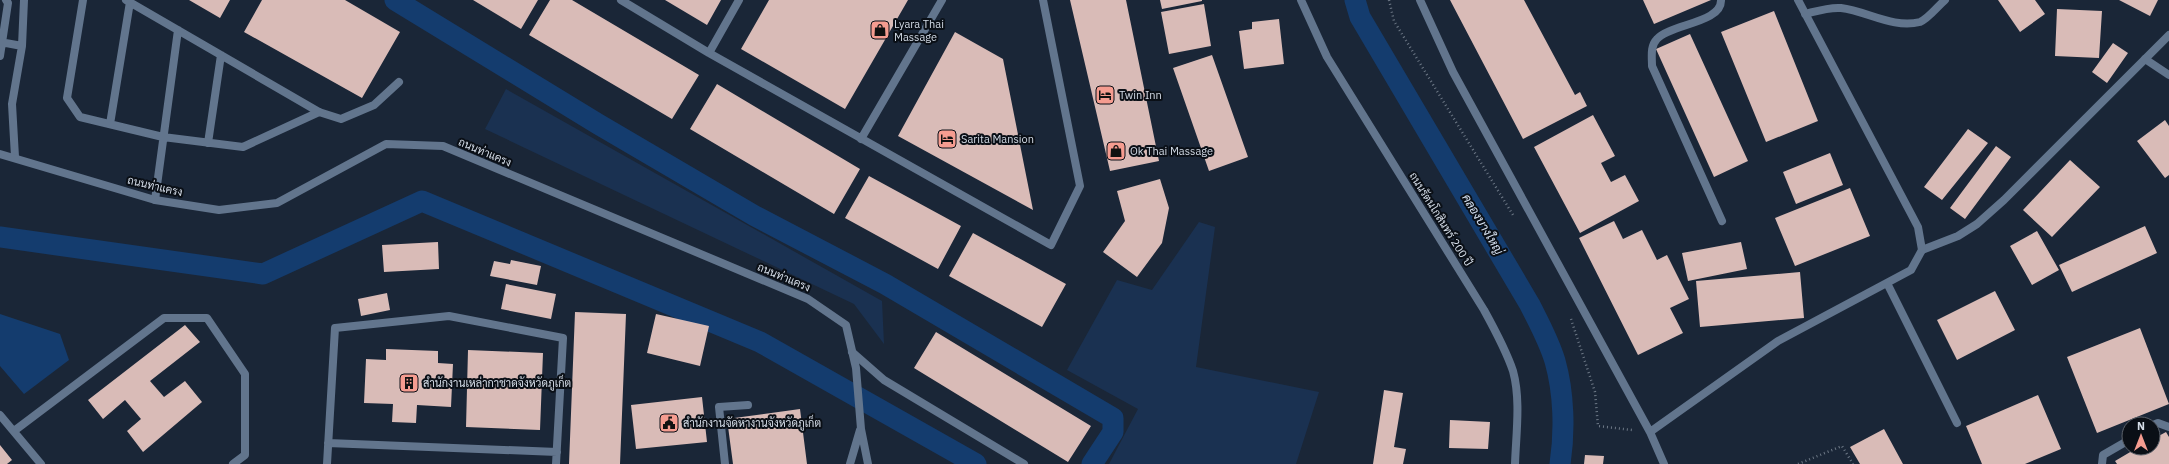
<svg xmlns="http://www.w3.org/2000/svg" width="2169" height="464" font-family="'IBM Plex Sans',Sarabun,sans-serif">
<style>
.green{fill:#1a3151}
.water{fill:#143c6e}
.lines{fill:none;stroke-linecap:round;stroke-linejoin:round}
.canal{stroke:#143c6e;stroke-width:21}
.building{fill:#d9bbb7}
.path{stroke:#6d7886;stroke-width:2.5;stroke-dasharray:1 3;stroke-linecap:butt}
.service{stroke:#62758d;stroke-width:8}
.minor{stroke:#62758d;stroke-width:8}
.tertiary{stroke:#62758d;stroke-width:8}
.labels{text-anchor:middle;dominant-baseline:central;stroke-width:4;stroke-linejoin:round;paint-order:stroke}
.poi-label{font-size:11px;fill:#d4dce7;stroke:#0a0f16;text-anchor:start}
.street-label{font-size:11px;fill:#d4dce7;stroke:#0a0f16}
.water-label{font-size:12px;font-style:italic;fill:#d7e3f3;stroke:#0a0f16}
</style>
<rect width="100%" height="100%" fill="#1a2637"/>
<path class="green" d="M506 89 882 301 884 344 854 304 485 129Z
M1199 222 1215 227 1196 367 1319 392 1296 464H1109L1138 409 1067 370 1117 280 1152 290Z"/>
<path class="water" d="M0 314 60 334 69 360 24 394 0 366Z"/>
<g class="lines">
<path class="canal" d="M395 0 598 124 755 216 885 284 1113 418V432L1092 464
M1355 0 1360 17 1530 305C1539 323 1549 341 1555 361 1564 393 1565 431 1560 464
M0 237 263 274 422 201 760 342 976 464"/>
</g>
<path class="building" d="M189 0H230L220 18Z
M262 0H345L400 32 362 98 244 32Z
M473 0H538L521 29Z
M550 0H572L699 75 672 119 529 35Z
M665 0H721L707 25Z
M769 0H908L845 109 741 49Z
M1070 0H1126L1159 161 1110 171Z
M1160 0H1202V1L1162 9Z
M1450 0H1524L1575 95 1580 92 1587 106 1523 139Z
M1643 0H1711L1654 24Z
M1998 0H2035L2045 14 2020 32Z
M2119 0H2158L2150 16Z
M1204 4 1211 46 1169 54 1161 12Z
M2057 9 2102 11 2099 58 2055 56Z
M1774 11 1818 121 1766 142 1721 32Z
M1279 19 1284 64 1244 69 1239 31 1252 29V22Z
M955 32 1003 59 1033 210 898 136Z
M1690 34 1748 161 1714 177 1656 49Z
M2113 43 2128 53 2107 83 2092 72Z
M1212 55 1248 157 1209 171 1173 68Z
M717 84 860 169 834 214 690 129Z
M1593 115 1615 156 1601 163 1611 182 1625 175 1639 201 1580 233 1534 147Z
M2165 120 2169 126V175L2165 178 2137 141Z
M1968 129 1988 143 1942 200 1924 187Z
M1996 146 2011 157 1965 219 1950 208Z
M1830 153 1843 185 1796 204 1783 172Z
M2070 160 2100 187 2052 237 2023 210Z
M869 176 961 226 938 269 845 218Z
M1160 179 1169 208 1162 243 1137 277 1103 252 1125 221 1117 191Z
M1850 188 1870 236 1795 266 1775 218Z
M1614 221 1623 239 1642 230 1657 260 1667 255 1689 299 1670 308 1683 333 1638 355 1579 238Z
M2145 226 2157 253 2072 292 2059 265Z
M2037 231 2059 270 2032 285 2010 246Z
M973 233 1066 284 1042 327 949 276Z
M438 242 439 269 384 272 382 245Z
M1741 242 1747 269 1688 281 1682 253Z
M511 260 541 266 537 285 490 276 494 261 510 264Z
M1800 272 1804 318 1700 327 1696 281Z
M506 284 556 294 551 319 501 309Z
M1995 291 2015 330 1957 360 1937 320Z
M387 293 390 310 361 316 358 299Z
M575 312 626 314 620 464H569Z
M656 314 709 326 700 366 647 353Z
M185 325 200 342 150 381 164 397 185 381 202 402 143 452 127 431 141 419 125 400 103 419 88 400Z
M2140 328 2169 404 2097 433 2067 357Z
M936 332 1091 426 1068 462 914 368Z
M386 349 438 351V363L453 364 451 407 417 405 416 423 392 422 393 404 364 403 366 359 386 360Z
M468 350 543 353 540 430 466 427Z
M1384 390 1403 393 1394 447 1406 449 1403 464H1373Z
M2038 395 2061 449 2025 464H1982L1966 426Z
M702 397 707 442 636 449 631 405Z
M800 409 807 464H733L727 419Z
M1450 420 1490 422 1488 449 1449 448Z
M1884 429 1903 464H1860L1850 447Z
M2166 432 2169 437V464H2117L2115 461 2137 448H2153V439Z
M0 445 12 460 7 464H0Z
M1585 455 1604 456 1603 464H1584Z"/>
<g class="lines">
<path class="path" d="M1389 0 1394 21 1513 215
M1571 319 1595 392 1598 426 1632 430
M1798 464 1842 446 1853 464"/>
<path class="service" d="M83 0 67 98 80 117 163 137 243 147 319 112
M126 0 319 112 341 119 374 105 399 82
M621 0 709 53 1051 245 1080 186 1043 0
M1721 0C1722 23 1670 24 1657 39 1650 46 1652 57 1652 66L1722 221
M0 42 22 46
M709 53 739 0
M0 56 8 3 6 0
M110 124 130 2
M861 139 942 0
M208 143 221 55
M15 157 12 104 22 46 24 0
M155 200 178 30
M1922 250 1958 236 1977 224 2004 200 2169 35
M852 352 884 380 1024 464
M328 443 557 452
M327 464 335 328 449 316 563 338 556 464
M725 464 719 407 748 405"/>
<path class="minor" d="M1420 0 1453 72 1650 432 1664 464
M1805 14C1817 11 1829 7 1841 8 1867 11 1893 29 1920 22 1928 19 1938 6 1945 0
M2145 59 2169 75
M0 154 155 200 219 210 277 203 386 144 443 146 808 299 846 325 856 368 861 429 868 464
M1887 283 1957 423
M0 415 41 464
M2153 425 2158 423 2169 427
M14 431 164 318H207L245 374V455L233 464
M1650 432 1778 341 1911 270 1922 250 1918 227 1798 0
M850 464 860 430
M2102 464 2103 455 2129 440"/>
<path class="tertiary" d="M1301 0 1327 57 1484 310C1495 330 1506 350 1513 371 1521 400 1516 434 1515 464"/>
</g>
<defs>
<g id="shop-square" transform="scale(1)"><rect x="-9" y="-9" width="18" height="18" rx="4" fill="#f59c90" stroke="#0a0f16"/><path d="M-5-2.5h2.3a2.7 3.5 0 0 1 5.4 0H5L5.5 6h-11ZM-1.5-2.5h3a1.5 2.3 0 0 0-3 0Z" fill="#111"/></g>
<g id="hotel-square" transform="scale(1)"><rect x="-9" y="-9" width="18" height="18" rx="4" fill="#f59c90" stroke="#0a0f16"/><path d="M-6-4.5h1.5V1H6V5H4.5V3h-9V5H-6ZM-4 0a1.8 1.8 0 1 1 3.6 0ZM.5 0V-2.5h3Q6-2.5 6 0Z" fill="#111"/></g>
<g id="building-square" transform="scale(1)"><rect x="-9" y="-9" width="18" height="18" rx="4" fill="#f59c90" stroke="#0a0f16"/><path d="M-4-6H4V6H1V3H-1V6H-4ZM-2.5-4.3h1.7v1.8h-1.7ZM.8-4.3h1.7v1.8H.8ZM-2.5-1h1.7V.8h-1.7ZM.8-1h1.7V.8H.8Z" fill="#111"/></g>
<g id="civic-square" transform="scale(1)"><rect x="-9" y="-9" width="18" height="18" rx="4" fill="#f59c90" stroke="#0a0f16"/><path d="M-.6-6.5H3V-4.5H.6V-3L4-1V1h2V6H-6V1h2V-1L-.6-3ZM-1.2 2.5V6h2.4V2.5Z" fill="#111"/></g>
</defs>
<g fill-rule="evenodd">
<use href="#shop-square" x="880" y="30"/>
<use href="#hotel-square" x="1105" y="95"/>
<use href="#hotel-square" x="947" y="139"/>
<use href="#shop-square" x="1116" y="151"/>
<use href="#building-square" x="409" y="383"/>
<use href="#civic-square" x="669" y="423"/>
</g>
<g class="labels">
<g class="poi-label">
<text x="894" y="24">Lyara Thai<tspan x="894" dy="13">Massage</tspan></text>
<text x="1119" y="95">Twin Inn</text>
<text x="961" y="139">Sarita Mansion</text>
<text x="1130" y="151">Ok Thai Massage</text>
<text x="423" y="383">สำนักงานเหล่ากาชาดจังหวัดภูเก็ต</text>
<text x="683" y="423">สำนักงานจัดหางานจังหวัดภูเก็ต</text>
</g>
<g class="street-label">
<text transform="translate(485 152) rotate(23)">ถนนท่าแครง</text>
<text transform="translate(155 186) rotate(13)">ถนนท่าแครง</text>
<text transform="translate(1441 219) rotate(58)">ถนนรัตนโกสินทร์ 200 ปี</text>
<text transform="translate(784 277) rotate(23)">ถนนท่าแครง</text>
</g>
<g class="water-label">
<text transform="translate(1483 224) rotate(59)">คลองบางใหญ่</text>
</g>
</g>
<g transform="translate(2141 436)"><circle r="19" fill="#0a0f16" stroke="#5b616a"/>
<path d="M0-3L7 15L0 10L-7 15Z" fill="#f59c90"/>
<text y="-6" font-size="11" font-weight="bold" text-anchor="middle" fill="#d4dce7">N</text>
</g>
</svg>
